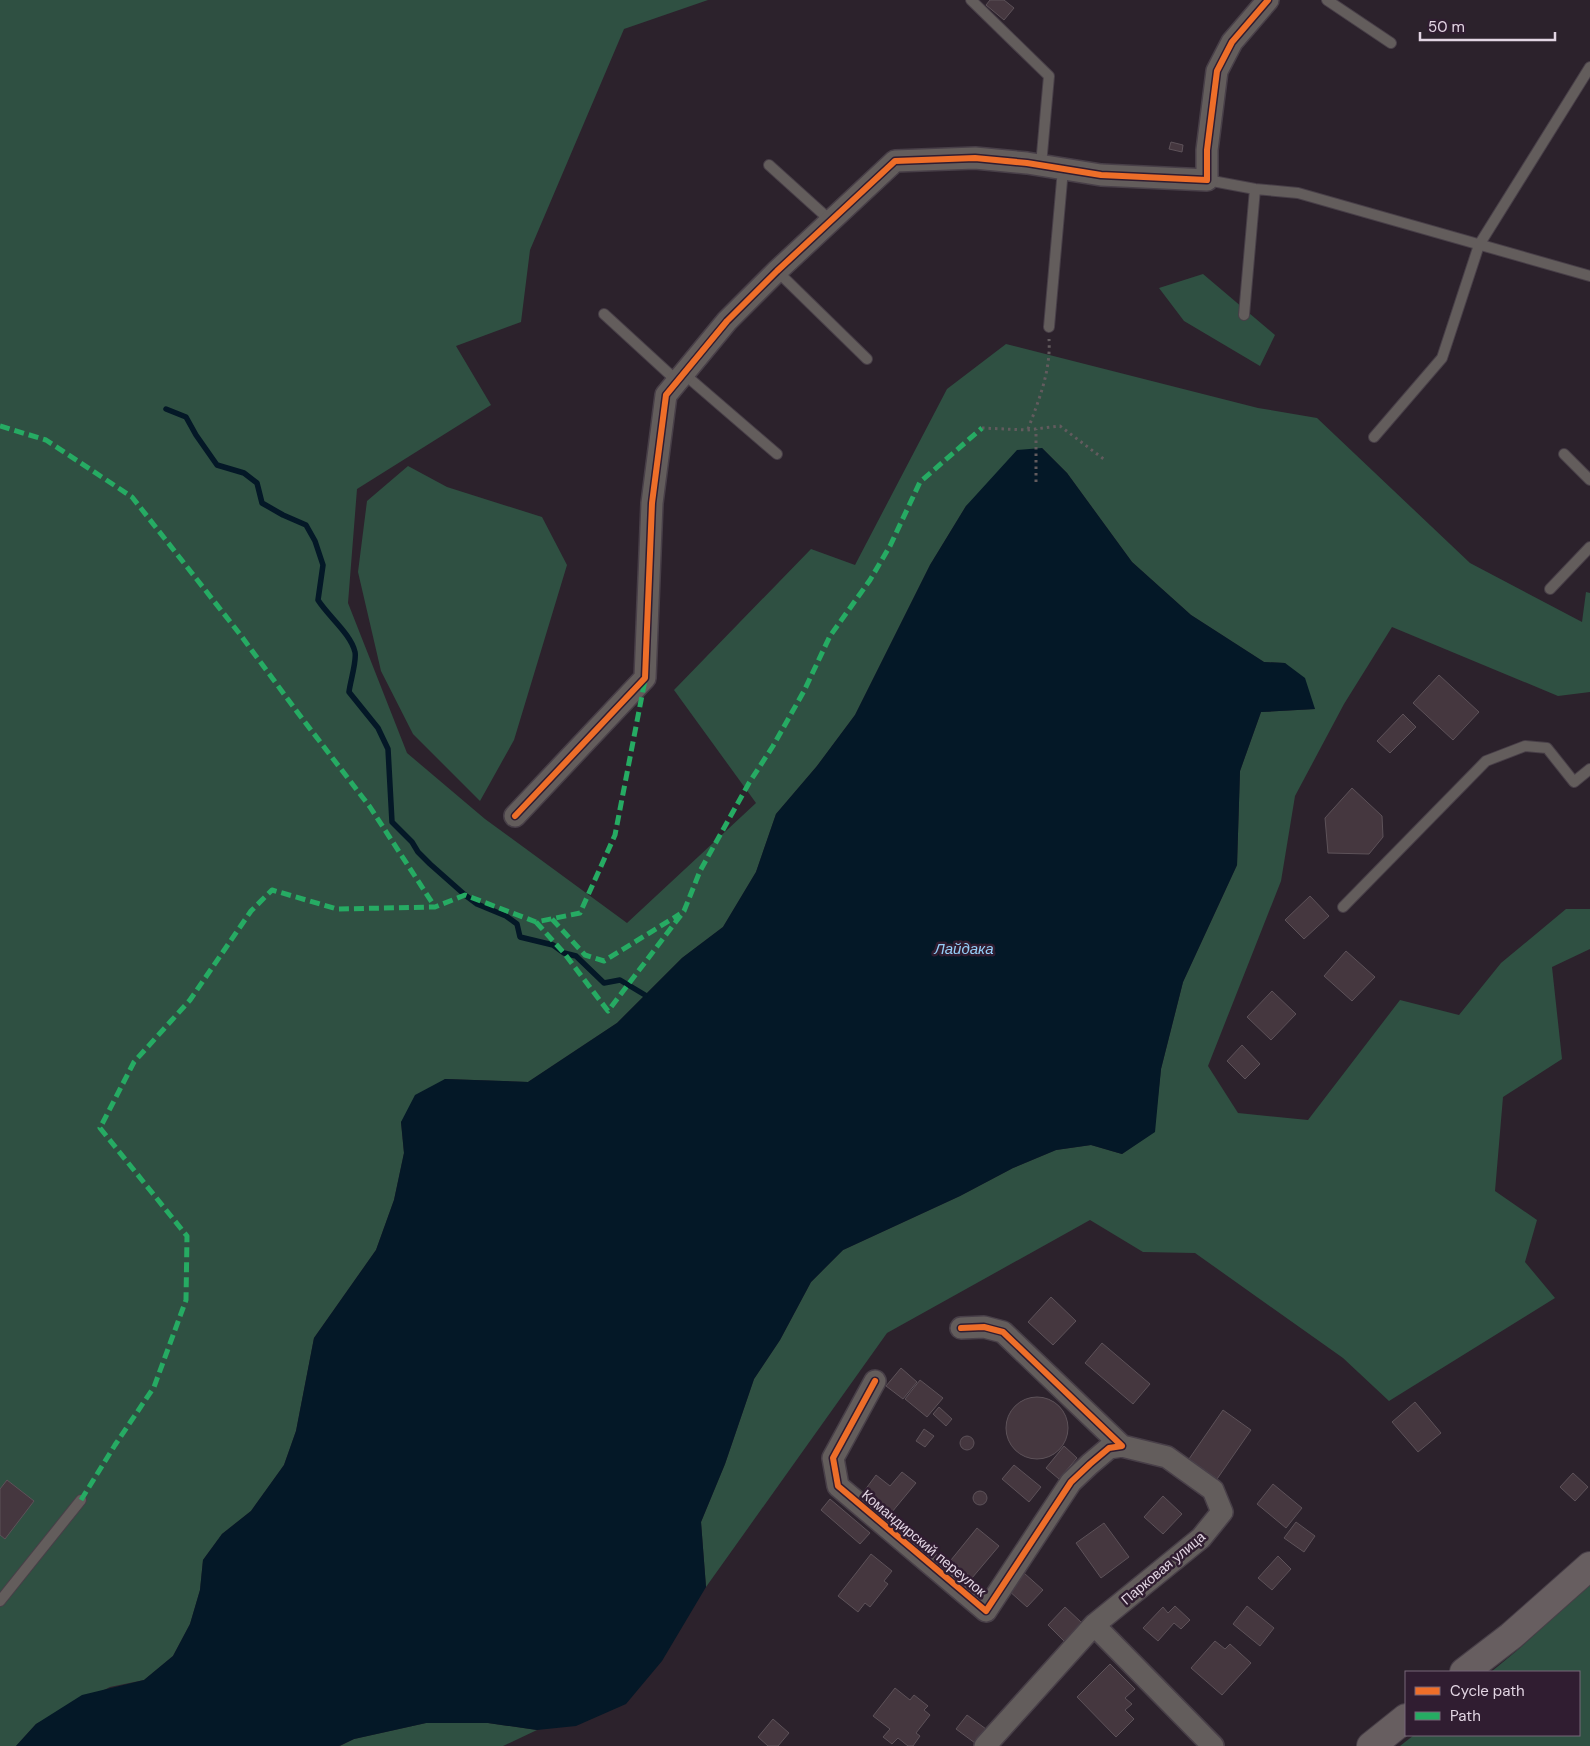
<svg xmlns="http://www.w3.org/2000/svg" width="1590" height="1746" font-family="'DM Sans',sans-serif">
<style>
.green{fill:#2f5042}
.water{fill:#041827}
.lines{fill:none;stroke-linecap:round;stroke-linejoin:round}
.stream{stroke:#041827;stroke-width:5.5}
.building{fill:#45373f;stroke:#5d5259}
.lane-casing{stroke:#483f48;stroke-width:12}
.street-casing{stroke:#483f48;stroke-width:24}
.secondary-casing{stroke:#483f48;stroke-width:30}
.path{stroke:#625b5e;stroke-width:3;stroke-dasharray:2.5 4;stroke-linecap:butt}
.lane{stroke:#635d5c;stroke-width:10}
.street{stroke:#635d5c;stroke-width:21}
.secondary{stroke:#675e60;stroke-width:28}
.quiet{stroke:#26ab63;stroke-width:5;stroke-dasharray:10 5;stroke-linecap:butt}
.cycleway-casing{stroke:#301d31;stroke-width:9}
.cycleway{stroke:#ee6e29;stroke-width:6}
.labels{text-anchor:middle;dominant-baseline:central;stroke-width:5;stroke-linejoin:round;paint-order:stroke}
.street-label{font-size:14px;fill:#e2d5e3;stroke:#301d31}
.water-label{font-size:15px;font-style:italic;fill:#95cef8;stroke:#301d31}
</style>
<rect width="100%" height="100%" fill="#2c222c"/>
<path class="green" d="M0 0H708L624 29 530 250 521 322 456 346 491 405 357 489 348 603 407 753 485 819 627 923 756 803 674 690 811 549 855 565 947 389 1006 344 1258 408 1317 418 1470 563 1582 622 1586 592 1590 593V692L1558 696 1392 627 1344 704 1295 796 1281 881 1208 1066 1238 1113 1308 1120 1400 1000 1459 1015 1501 963 1566 909H1590V949L1552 967 1562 1059 1503 1097 1495 1191 1537 1220 1525 1262 1555 1298 1389 1401 1343 1358 1195 1253 1143 1252 1090 1220 887 1333 706 1587 701 1522 725 1464 754 1379 780 1340 811 1282 843 1250 960 1196 1013 1168 1056 1150 1091 1145 1122 1154 1154 1132 1161 1069 1183 982 1237 865 1240 771 1261 712 1315 709 1285 663 1264 662 1191 615 1132 562 1067 473 1042 448 966 506 930 565 855 715 817 766 776 814 756 872 723 927 682 958 617 1023 528 1082 445 1079 401 1122 404 1153 394 1200 376 1250 314 1338 296 1431 284 1465 251 1511 222 1534 203 1560 200 1590 190 1624 173 1656 144 1680 110 1687 36 1724 16 1746H0Z
M1203 274 1275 335 1260 366 1184 321 1159 288Z
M408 466 447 487 542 517 567 565 514 740 480 801 413 734 381 671 358 572 367 501Z
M1590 1584V1746H1400L1414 1735H1579V1672H1491L1520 1648Z
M426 1723H488L537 1730 503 1746H340L354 1739Z"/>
<path class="water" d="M1042 448 1067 473 1132 562 1191 615 1264 662 1285 663 1305 678 1315 709 1261 712 1240 771 1237 865 1183 982 1161 1069 1155 1132 1122 1154 1091 1145 1056 1150 1013 1168 960 1196 843 1250 811 1282 780 1340 754 1379 725 1464 701 1522 706 1587 662 1661 626 1704 576 1726 537 1730 488 1723H426L354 1739 339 1746H16L36 1724 82 1695 144 1680 173 1656 190 1624 200 1590 203 1560 222 1534 251 1511 284 1465 296 1431 314 1338 376 1250 394 1200 404 1153 401 1122 415 1095 445 1079 528 1082 617 1023 682 958 723 927 756 872 776 814 817 766 855 715 930 565 966 506 1017 450Z"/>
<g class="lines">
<path class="stream" d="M166 409 186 417 196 435 217 465 244 473 257 483 262 503 283 515 306 525 315 541 323 565 318 600C328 616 351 634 355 652 357 661 350 682 349 692L378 728 388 749 392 822 412 842 418 852 430 864 465 895 477 904 506 916 517 924 520 937 553 945 564 953 576 956 604 983 620 980 645 995"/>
</g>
<path class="building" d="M990 0H1004L1014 8 1004 20 986 5Z
M1171 142 1183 145 1182 152 1169 149Z
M1439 675 1479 712 1453 740 1413 703Z
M1403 714 1416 727 1390 753 1377 741Z
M1352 788 1382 816 1383 837 1369 854 1328 853 1325 818Z
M1310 896 1329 916 1304 939 1285 920Z
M1346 951 1375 977 1352 1001 1324 976Z
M1272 991 1296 1014 1271 1040 1247 1017Z
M1242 1045 1260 1064 1245 1079 1227 1061Z
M1051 1297 1076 1321 1053 1345 1028 1322Z
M1102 1343 1150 1384 1133 1404 1085 1363Z
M901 1368 917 1382 903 1399 886 1386Z
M920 1380 943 1398 927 1417 905 1399Z
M1006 1428a31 31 0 1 1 62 0a31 31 0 1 1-62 0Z
M1415 1402 1441 1433 1418 1452 1392 1422Z
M939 1407 952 1419 946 1426 933 1414Z
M1223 1410 1251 1430 1217 1479 1189 1459Z
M924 1429 934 1436 925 1447 916 1441Z
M960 1443a7 7 0 1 1 14 0a7 7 0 1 1-14 0Z
M1064 1446 1077 1458 1059 1479 1046 1468Z
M1014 1465 1041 1487 1029 1502 1002 1479Z
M902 1472 916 1483 892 1512 865 1490 876 1475 890 1486Z
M1573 1473 1588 1487 1575 1501 1560 1487Z
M7 1480 34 1501 5 1539 0 1535V1489Z
M1273 1484 1302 1508 1286 1528 1257 1504Z
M973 1498a7 7 0 1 1 14 0a7 7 0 1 1-14 0Z
M1163 1496 1182 1514 1163 1534 1144 1517Z
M830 1499 870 1533 860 1544 821 1510Z
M1296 1522 1315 1536 1304 1552 1284 1538Z
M1104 1523 1129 1557 1101 1578 1076 1543Z
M977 1528 999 1546 972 1578 951 1560Z
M871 1554 892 1571 884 1581 888 1584 870 1607 865 1603 858 1612 838 1596Z
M1278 1556 1291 1569 1272 1590 1258 1578Z
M1024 1573 1043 1590 1027 1607 1008 1590Z
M1175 1606 1190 1620 1181 1629 1174 1623 1158 1641 1143 1628 1163 1607 1168 1613Z
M1247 1606 1274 1628 1260 1646 1233 1624Z
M1065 1607 1082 1623 1065 1642 1048 1625Z
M1215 1641 1225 1649 1230 1644 1251 1663 1222 1695 1191 1668Z
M1110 1664 1135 1689 1125 1698 1132 1704 1125 1710 1134 1719 1116 1737 1077 1697Z
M895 1688 910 1700 914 1695 928 1706 924 1710 930 1715 916 1733 920 1736 913 1746H908L898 1738 892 1744 883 1737 890 1729 873 1716Z
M967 1715 986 1729 975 1743 956 1729Z
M773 1719 789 1733 778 1746H768L758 1737Z"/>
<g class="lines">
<g class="lane-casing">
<path id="lane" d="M971 0 1049 76 1041 165
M1327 0 1391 43
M769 165 831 221
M1207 180 1255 189 1298 193 1590 276
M777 271 867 359
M604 314 677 381
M1244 315 1255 189
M1049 327 1063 169
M683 373 777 454
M1374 437 1442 358 1479 245 1590 67
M1564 454 1590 480
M1550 589 1590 547
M1343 907 1486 761 1525 746 1547 748 1574 782 1590 769
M0 1601 81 1500"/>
</g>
<g class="street-casing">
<path id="street" d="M515 816 645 678 652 503 666 395 727 321 777 271 895 161 975 158 1027 163 1101 175 1207 180V150L1217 71 1232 42 1268 0
M875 1381 833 1458 838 1486 986 1611 1071 1482 1090 1464 1109 1448 1122 1446 1003 1332 984 1327 961 1328
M1094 1625 1201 1538 1222 1512 1213 1490 1167 1457 1122 1446
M985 1746 1094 1625 1213 1746"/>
</g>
<g class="secondary-casing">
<path id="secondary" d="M1464 1672 1511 1636 1590 1566
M1371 1746 1406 1718"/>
</g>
<path class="path" d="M982 428 1027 430 1060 426 1105 460
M1028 429C1039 400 1051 370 1049 339
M1036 482V429"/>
<use href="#lane" class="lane"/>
<use href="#street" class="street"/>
<use href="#secondary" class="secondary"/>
<path class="quiet" d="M0 426 46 440 132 497 239 633 298 713 370 807 435 907
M552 919 585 955 604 961 680 914
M536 922 564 953 608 1011 684 911 700 871 749 783 773 746 804 691 830 636 870 580 890 546 920 482 982 428
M81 1500 115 1445 154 1387 186 1300 187 1236 100 1128 134 1062 190 1000 251 911 272 890 337 909 435 907 465 895 536 922 580 913 615 835 645 680"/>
<g class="cycleway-casing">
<path id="cycleway" d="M515 816 645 678 652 503 666 395 727 321 777 271 895 161 975 158 1027 163 1101 175 1207 180V150L1217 71 1232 42 1268 0
M875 1381 833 1458 838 1486 986 1611 1071 1482 1090 1464 1109 1448 1122 1446 1003 1332 984 1327 961 1328"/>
</g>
<use href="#cycleway" class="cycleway"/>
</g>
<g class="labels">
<g class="street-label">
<text transform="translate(924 1543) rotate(40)">Командирский переулок</text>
<text transform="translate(1163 1568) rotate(-40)">Парковая улица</text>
</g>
<g class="water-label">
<text x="964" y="949">Лайдака</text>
</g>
</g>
<rect x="1405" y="1671" width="175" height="65" fill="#301d31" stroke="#776778"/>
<rect x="1415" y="1687" width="25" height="8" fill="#ee6e29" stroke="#776778"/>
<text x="1450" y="1696" font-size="15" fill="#e2d5e3">Cycle path</text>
<rect x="1415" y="1712" width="25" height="8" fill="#26ab63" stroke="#776778"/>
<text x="1450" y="1721" font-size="15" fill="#e2d5e3">Path</text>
<path d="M1420 32v8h135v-8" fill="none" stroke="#e2d5e3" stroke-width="2.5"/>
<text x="1428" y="32" font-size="15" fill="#e2d5e3" stroke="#301d31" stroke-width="4" paint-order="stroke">50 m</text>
</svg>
